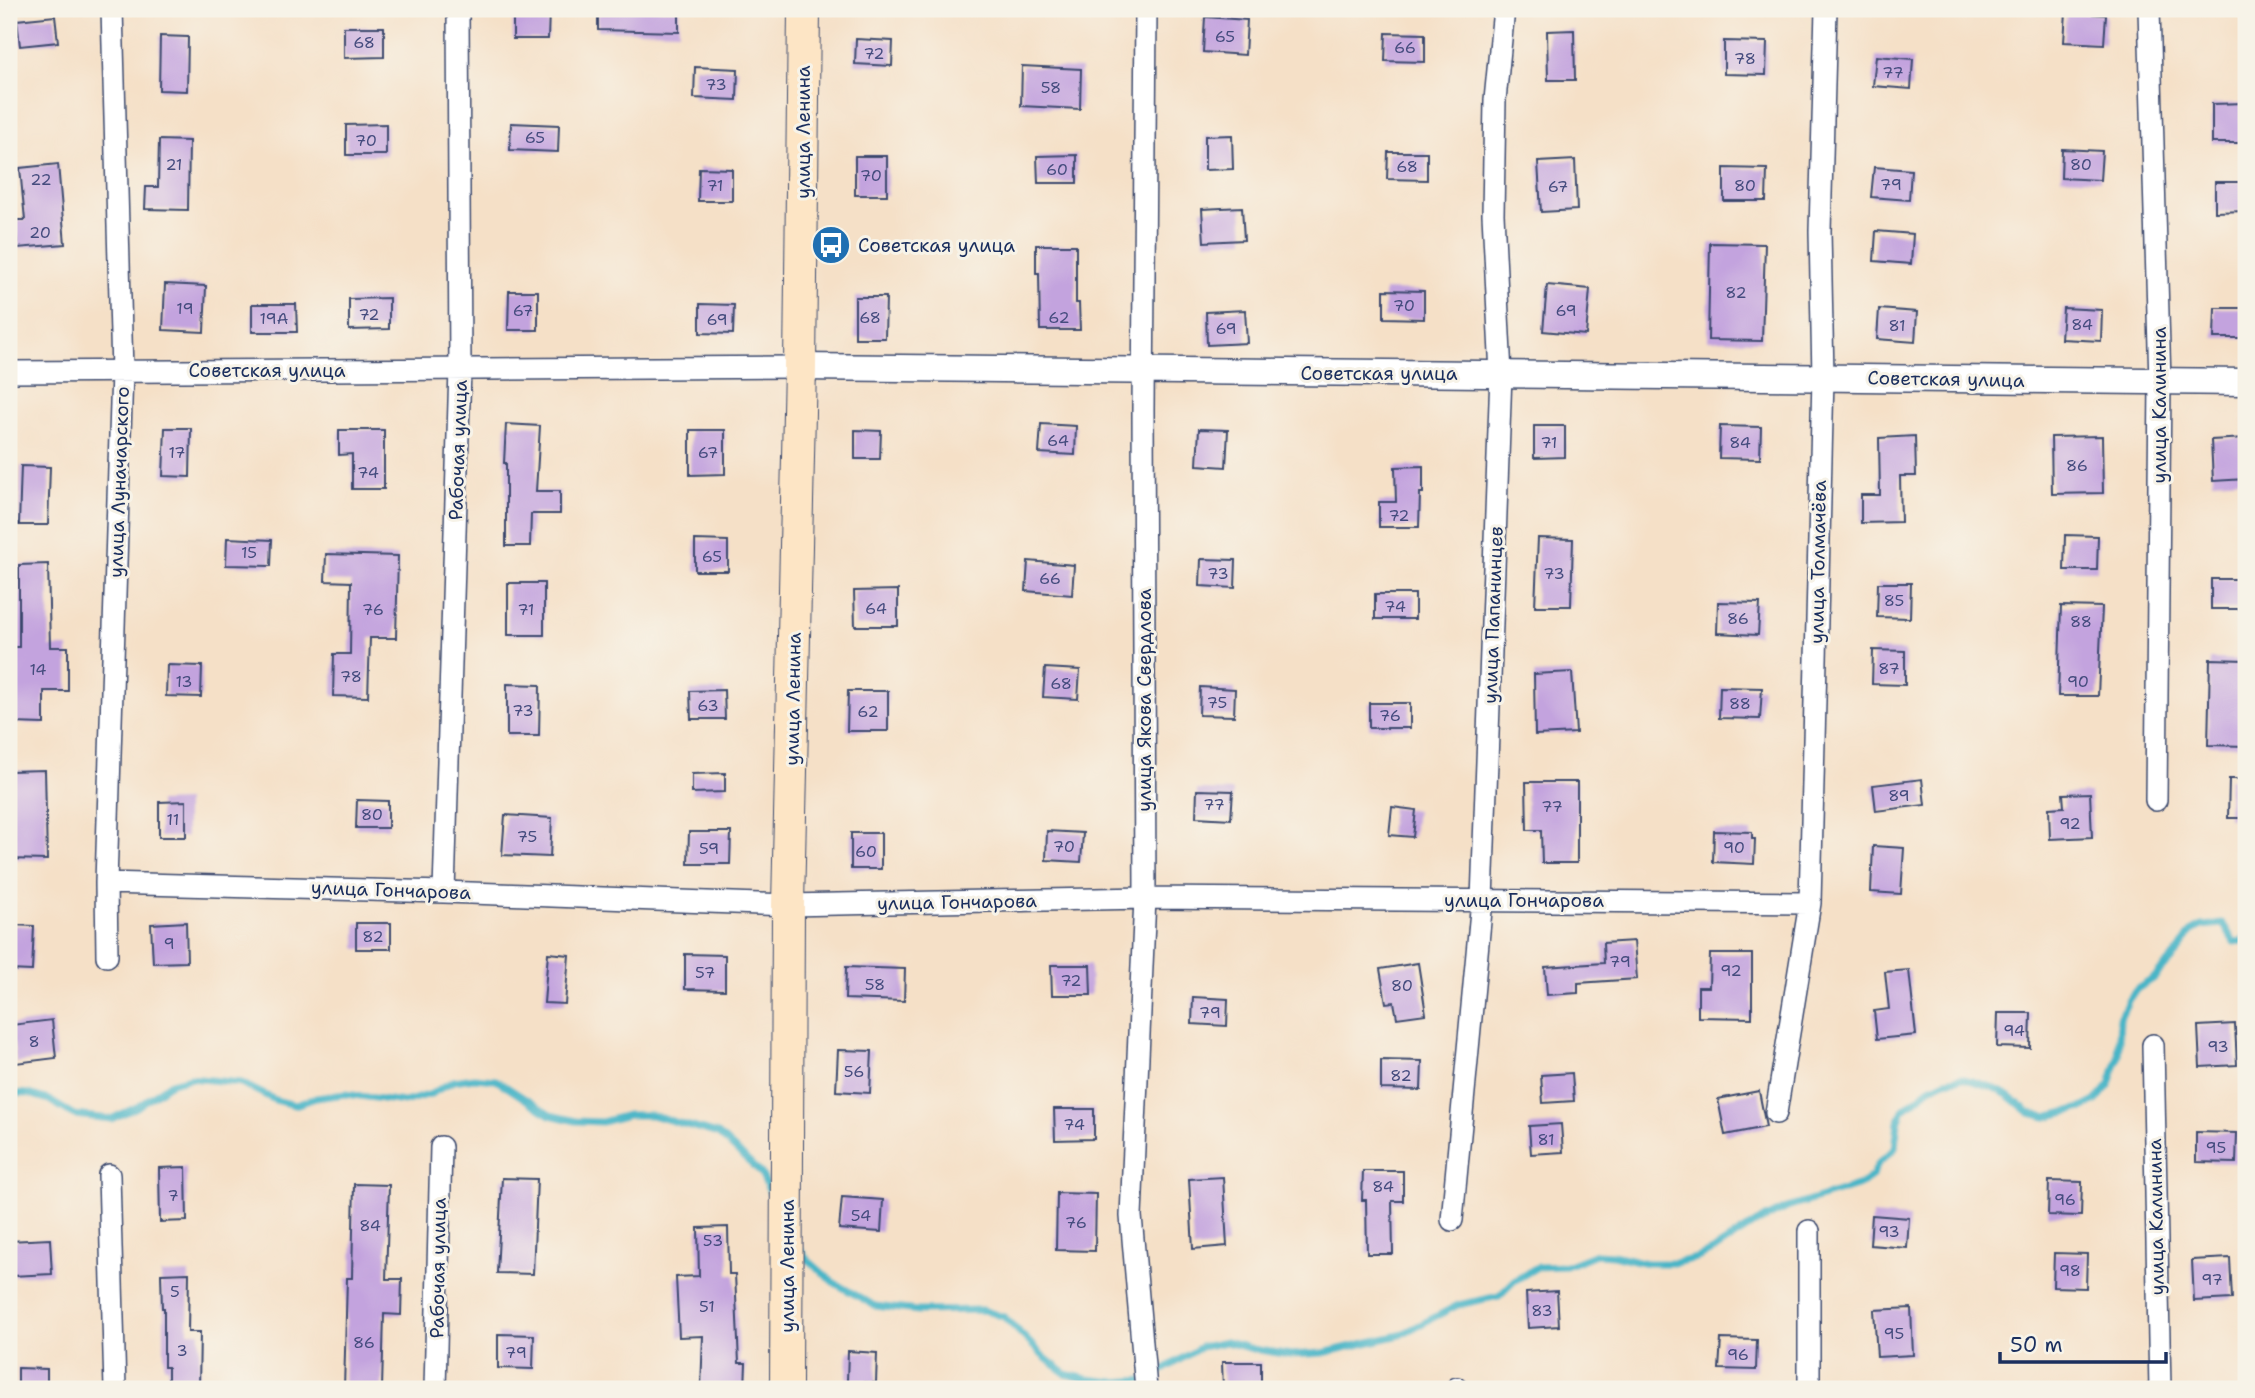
<svg xmlns="http://www.w3.org/2000/svg" width="2255" height="1398" font-family="'Shantell Sans',sans-serif">
<style>
.lines{fill:none;stroke-linecap:round;stroke-linejoin:round}
.stream{stroke:#4ab5c7;stroke-width:7}
.building{fill:#c3a3de}
.minor-casing{stroke:#3c4a6e;stroke-width:24}
.tertiary-casing{stroke:#3c4a6e;stroke-width:29}
.secondary-casing{stroke:#3c4a6e;stroke-width:34}
.minor{stroke:#fff;stroke-width:21}
.tertiary{stroke:#fff;stroke-width:26}
.secondary{stroke:#fde5c5;stroke-width:32}
.labels{text-anchor:middle;dominant-baseline:central;stroke-width:6;stroke-linejoin:round;paint-order:stroke}
.number-label{font-size:16px;fill:#454c7e}
.street-label{font-size:19px;fill:#1b2f5e;stroke:#f7f3e8}
.poi-label{font-size:19px;fill:#1b2f5e;stroke:#f7f3e8;text-anchor:start}
</style>
<rect width="100%" height="100%" fill="#f7f3e8"/>
<filter id="ink" filterUnits="userSpaceOnUse"><feTurbulence type="fractalNoise" baseFrequency=".0143" numOctaves="2"/><feDisplacementMap in="SourceGraphic" scale="14" xChannelSelector="R" yChannelSelector="G"/><feConvolveMatrix kernelMatrix="1 2 1 2 8 2 1 2 1" color-interpolation-filters="sRGB"/></filter>
<filter id="wash" filterUnits="userSpaceOnUse"><feTurbulence type="fractalNoise" baseFrequency=".00686" numOctaves="4" result="noise"/><feDisplacementMap in="SourceGraphic" scale="28" xChannelSelector="R" yChannelSelector="G"/><feGaussianBlur stdDeviation="1.57" result="paint"/><feColorMatrix in="noise" values="0 0 0 0 0 0 0 0 0 0 0 0 0 0 0 0 0 1.4 0 .05"/><feComposite in="paint" operator="in"/></filter>
<g filter="url(#wash)">
<rect width="100%" height="100%" fill="#f5e0c7"/>
<g class="lines">
<path class="stream" d="M9 1093 29 1094 49 1100 74 1115 111 1119 137 1107 171 1083 190 1078 241 1083 275 1100 295 1105 316 1098 345 1094 404 1102 431 1094 453 1081 474 1078 496 1080 550 1115 576 1121 602 1122 628 1115H651L718 1134 761 1173 774 1201
M797 1246 807 1259 833 1282 875 1306 918 1311 983 1310 1004 1317 1044 1357 1066 1374 1087 1379 1114 1382 1146 1380 1201 1347 1226 1342 1253 1349 1291 1355 1323 1353 1400 1335 1458 1305 1499 1296 1514 1281 1537 1267 1566 1266 1596 1254 1613 1255 1647 1263H1674L1697 1258 1714 1250 1754 1224 1787 1208 1860 1185 1873 1175 1878 1164 1895 1148 1898 1122 1903 1110 1930 1088 1945 1081 1962 1078 1992 1087 2009 1096 2030 1113 2046 1117 2082 1108 2096 1101 2110 1084 2118 1058 2120 1018 2129 999 2137 989 2153 979 2179 951 2191 932 2202 926 2223 924 2234 942 2242 941 2246 936"/>
</g>
<g id="blocks">
<path class="building" d="M513 9 549 10 548 39H513Z
M598 9H679V32L598 30Z
M2066 12 2106 15 2104 44 2064 42Z
M55 16 58 42 20 46 17 20Z
M1205 17 1247 20 1245 55 1203 52Z
M344 27H384V57L344 58Z
M1574 30 1575 80H1548L1547 31Z
M1386 33 1425 34V62L1385 61Z
M160 36 188 37 187 91 159 90Z
M856 39 893 41 892 66 855 64Z
M1724 41 1767 42 1766 75 1724 74Z
M1876 56 1913 59 1911 89 1873 86Z
M1022 66 1081 69 1080 109 1021 106Z
M695 67 738 69 737 100 694 98Z
M2246 103V143H2212V104Z
M511 123 559 125 558 152 510 150Z
M386 124V155H346V125Z
M1232 135 1233 169 1205 170V136Z
M159 140 189 141 188 210 145 209 146 187H158Z
M2062 149 2102 151 2100 180 2061 178Z
M1388 152H1427V180L1387 179Z
M1077 155V183H1038L1037 156Z
M855 156H887V195H855Z
M1575 160 1577 210 1541 212 1538 162Z
M58 164 65 244 17 248 15 220H25L20 168Z
M1874 167 1911 170 1909 200 1871 197Z
M699 168 732 169V201H698Z
M1724 168 1767 169 1766 201H1724Z
M2215 182H2246V211L2215 212Z
M1242 207 1244 240 1204 242 1202 209Z
M1876 231 1913 234 1911 264 1874 261Z
M1710 243 1765 244 1762 341 1708 340Z
M1036 245H1076V303H1079L1080 330H1040L1039 273H1036Z
M165 284 206 286 204 332 163 330Z
M1547 285 1590 289 1586 335 1543 331Z
M1384 290 1424 291V319L1384 318Z
M509 291H538V330H508Z
M855 297H886L885 338H855Z
M389 298V329L349 330V299Z
M252 304H296L297 332H252Z
M700 304 734 305 733 334 700 333Z
M2063 308 2102 310 2101 341 2061 339Z
M2215 308H2246V338H2214Z
M1879 309 1917 312 1915 342 1877 339Z
M1245 310 1247 343 1207 345 1206 312Z
M506 424 540 426 536 491H560V514H531L530 546H506V463H504Z
M1041 424 1076 426 1075 455 1039 453Z
M1534 426H1565V457L1534 458Z
M1720 426 1761 427 1760 459 1719 458Z
M165 428H191L190 477 163 476Z
M1199 429 1228 430 1226 467 1197 465Z
M339 430H384V489H352V454L339 455Z
M690 430H725V474L690 475Z
M855 430 881 431 880 459H855Z
M1915 436 1916 476H1900L1901 522 1861 523V495H1880L1879 438Z
M2102 436 2103 493 2052 494 2051 437Z
M2246 438V479L2213 481 2211 440Z
M21 466 50 467 48 525H19Z
M1423 466V493H1420L1419 527H1379V502H1396L1395 467Z
M2065 535 2098 536 2097 570H2064Z
M227 538 272 540 271 566 226 565Z
M1538 538 1573 539 1571 606H1535Z
M695 540 728 541V571H695Z
M326 554 398 556 396 638H370L368 697 333 696 334 654H350L351 582 325 581Z
M1201 559 1236 560 1235 588 1200 586Z
M1028 561 1074 565 1072 595 1026 591Z
M48 564 50 647H68V691H44V724L13 723V701H9V647H19V565Z
M2211 579H2246V609H2211Z
M508 583H544V635H508Z
M1878 583H1911L1910 618 1877 617Z
M898 590V626H855L854 591Z
M1375 594H1415V619H1375Z
M1718 602 1760 603 1758 635 1717 633Z
M2061 606 2102 607 2098 696H2058Z
M1873 650 1905 651V685L1872 684Z
M2210 659 2246 660V746L2208 745Z
M167 665 202 666 201 697 166 696Z
M1045 668 1080 670 1078 699 1043 697Z
M1572 672 1576 733 1535 735 1534 674Z
M507 684 540 685 539 736H507Z
M1200 687 1235 689 1234 716 1199 715Z
M1720 687 1762 688 1760 719 1719 718Z
M724 690 725 719H691L690 691Z
M848 691H888V731H847Z
M1369 703H1410V728H1369Z
M45 770 47 860 9 859V771Z
M725 773V792L692 793V774Z
M1922 779 1925 805 1876 811 1873 785Z
M2229 779H2246V818H2228Z
M1526 782H1577V863H1542L1541 830H1527Z
M1197 790 1233 791 1231 819 1196 817Z
M2090 793 2092 837 2050 839 2049 808 2064 807 2063 794Z
M357 800 388 801V828H356Z
M186 801V837H159V802Z
M1392 807 1416 810 1413 837 1389 835Z
M505 815 552 818 550 857 502 855Z
M1047 831 1083 833 1081 862 1046 860Z
M1714 831 1752 832V839H1755L1754 864 1713 862Z
M689 832H731L730 864H688Z
M851 833H881V869H851Z
M1873 846 1904 848 1901 894 1871 892Z
M186 922 187 962 153 963 151 924Z
M356 923H391V949H356Z
M9 925 34 926 32 971 9 970Z
M1634 941 1637 979 1578 983V993L1547 995 1545 967 1604 963 1603 943Z
M548 953 569 955 565 1004 544 1003Z
M685 954 725 955V990L685 989Z
M1710 954H1752V1018L1698 1017V987H1709Z
M1418 963 1426 1014 1397 1018 1394 1002 1386 1003 1380 969Z
M1051 965H1090L1091 995H1052Z
M846 967 905 969 904 1001 845 999Z
M1909 970 1916 1035 1877 1039 1874 1011 1889 1009 1885 972Z
M1193 997 1228 999 1227 1026 1192 1024Z
M1998 1013H2031L2030 1048 1997 1047Z
M52 1020 56 1058 16 1063 11 1025Z
M2235 1024 2237 1065 2200 1067 2198 1026Z
M838 1050 872 1051 870 1093 836 1091Z
M1381 1060 1422 1061 1421 1090 1381 1089Z
M1572 1073 1574 1101 1543 1103 1541 1075Z
M1759 1091 1766 1127 1725 1135 1718 1099Z
M1054 1109H1094V1139L1055 1140Z
M1561 1124 1563 1152 1531 1154 1529 1126Z
M2196 1132 2237 1133 2236 1163 2196 1162Z
M186 1167 187 1221 160 1222 159 1168Z
M1363 1171H1403V1201H1392L1393 1254H1367L1366 1200H1362Z
M1223 1177 1227 1246 1193 1249 1189 1179Z
M502 1178 537 1179 533 1274 497 1273Z
M2049 1181 2082 1182 2081 1216 2048 1215Z
M354 1184 389 1185 386 1279H402L401 1315 384 1314 382 1389H344L347 1278H352Z
M1057 1193 1096 1194 1095 1251 1056 1250Z
M842 1197 883 1200 881 1232 839 1229Z
M1872 1215 1909 1218 1907 1248 1870 1245Z
M728 1227 729 1274H735L739 1363H746L745 1389H701L703 1336 679 1337 676 1277 699 1276 698 1228Z
M50 1239 52 1274 11 1276 9 1241Z
M2054 1253 2087 1254 2086 1288 2053 1287Z
M2230 1258 2232 1299 2194 1301 2192 1260Z
M189 1273 188 1332H200L199 1389H168V1367H164V1308H162L161 1274Z
M1557 1291 1559 1326 1528 1328 1526 1293Z
M1911 1308 1913 1355 1877 1357 1874 1310Z
M498 1334 534 1335 533 1369 498 1368Z
M1721 1339 1757 1340 1756 1370 1719 1369Z
M848 1351 877 1353 876 1383 847 1382Z
M1222 1362H1261V1389H1223Z
M18 1368 47 1369V1389H18Z"/>
</g>
</g>
<g filter="url(#ink)">
<use href="#blocks" fill-opacity="0" stroke="#3c4a6e" stroke-width="2"/>
<g class="lines">
<g class="minor-casing">
<path id="minor" d="M1146 9 1143 410 1145 898 1131 1216 1146 1389
M2149 9 2160 381 2156 800
M9 372 800 367
M106 883 444 892 788 905 1145 898 1810 903
M444 892 460 369 458 9
M107 956 106 883 122 371 112 9
M2153 1045 2160 1389
M1776 1113 1810 903 1823 377 1820 231 1826 9
M109 1175 115 1389
M1452 1220 1482 900 1501 374 1493 214 1495 100 1504 9
M1457 1388V1389
M435 1389 441 1147
M1809 1389V1231"/>
</g>
<g class="tertiary-casing">
<path id="tertiary" d="M800 367 2246 382"/>
</g>
<g class="secondary-casing">
<path id="secondary" d="M786 1389 788 905 800 367 804 9"/>
</g>
<use href="#minor" class="minor"/>
<use href="#tertiary" class="tertiary"/>
<use href="#secondary" class="secondary"/>
</g>
</g>
<defs>
<g id="bus-disc" transform="scale(2.0125)"><circle r="9.5" fill="#1f6fb2" stroke="#f7f3e8"/><path d="M-5-6H5V4H4V6H2V4H-2V6H-4V4H-5ZM-3.5-4V0h7V-4ZM-3.5 1.2v1.5H-2V1.2ZM2 1.2v1.5H3.5V1.2Z" fill="#fff"/></g>
</defs>
<g fill-rule="evenodd">
<use href="#bus-disc" x="831" y="245"/>
</g>
<g class="labels">
<g class="number-label">
<text x="1225" y="36">65</text>
<text x="364" y="42">68</text>
<text x="1405" y="47">66</text>
<text x="874" y="53">72</text>
<text x="1745" y="58">78</text>
<text x="1893" y="72">77</text>
<text x="716" y="84">73</text>
<text x="1051" y="87">58</text>
<text x="535" y="137">65</text>
<text x="366" y="140">70</text>
<text x="174" y="164">21</text>
<text x="2081" y="164">80</text>
<text x="1407" y="166">68</text>
<text x="1057" y="169">60</text>
<text x="871" y="175">70</text>
<text x="41" y="179">22</text>
<text x="1891" y="184">79</text>
<text x="715" y="185">71</text>
<text x="1745" y="185">80</text>
<text x="1558" y="186">67</text>
<text x="40" y="232">20</text>
<text x="1736" y="292">82</text>
<text x="1404" y="305">70</text>
<text x="185" y="308">19</text>
<text x="523" y="310">67</text>
<text x="1566" y="310">69</text>
<text x="369" y="314">72</text>
<text x="870" y="317">68</text>
<text x="1059" y="317">62</text>
<text x="274" y="318">19А</text>
<text x="717" y="319">69</text>
<text x="2082" y="324">84</text>
<text x="1897" y="325">81</text>
<text x="1226" y="328">69</text>
<text x="1058" y="440">64</text>
<text x="1549" y="442">71</text>
<text x="1740" y="442">84</text>
<text x="177" y="452">17</text>
<text x="708" y="452">67</text>
<text x="2077" y="465">86</text>
<text x="368" y="472">74</text>
<text x="1399" y="515">72</text>
<text x="249" y="552">15</text>
<text x="712" y="556">65</text>
<text x="1218" y="573">73</text>
<text x="1554" y="573">73</text>
<text x="1050" y="578">66</text>
<text x="1894" y="600">85</text>
<text x="1395" y="606">74</text>
<text x="876" y="608">64</text>
<text x="373" y="609">76</text>
<text x="526" y="609">71</text>
<text x="1738" y="618">86</text>
<text x="2081" y="621">88</text>
<text x="1889" y="668">87</text>
<text x="38" y="669">14</text>
<text x="351" y="676">78</text>
<text x="184" y="681">13</text>
<text x="2078" y="681">90</text>
<text x="1061" y="683">68</text>
<text x="1217" y="702">75</text>
<text x="1740" y="703">88</text>
<text x="708" y="705">63</text>
<text x="523" y="710">73</text>
<text x="868" y="711">62</text>
<text x="1390" y="715">76</text>
<text x="1899" y="795">89</text>
<text x="1214" y="804">77</text>
<text x="1552" y="806">77</text>
<text x="372" y="814">80</text>
<text x="173" y="819">11</text>
<text x="2070" y="823">92</text>
<text x="527" y="836">75</text>
<text x="1064" y="846">70</text>
<text x="1734" y="847">90</text>
<text x="709" y="848">59</text>
<text x="866" y="851">60</text>
<text x="373" y="936">82</text>
<text x="169" y="943">9</text>
<text x="1620" y="961">79</text>
<text x="1731" y="970">92</text>
<text x="705" y="972">57</text>
<text x="1071" y="980">72</text>
<text x="875" y="984">58</text>
<text x="1402" y="985">80</text>
<text x="1210" y="1012">79</text>
<text x="2014" y="1030">94</text>
<text x="34" y="1041">8</text>
<text x="2218" y="1046">93</text>
<text x="854" y="1071">56</text>
<text x="1401" y="1075">82</text>
<text x="1074" y="1124">74</text>
<text x="1546" y="1139">81</text>
<text x="2216" y="1147">95</text>
<text x="1383" y="1186">84</text>
<text x="173" y="1195">7</text>
<text x="2065" y="1199">96</text>
<text x="861" y="1215">54</text>
<text x="1076" y="1222">76</text>
<text x="370" y="1225">84</text>
<text x="1889" y="1231">93</text>
<text x="713" y="1240">53</text>
<text x="2070" y="1270">98</text>
<text x="2212" y="1279">97</text>
<text x="175" y="1291">5</text>
<text x="707" y="1306">51</text>
<text x="1542" y="1310">83</text>
<text x="1894" y="1333">95</text>
<text x="364" y="1342">86</text>
<text x="182" y="1350">3</text>
<text x="516" y="1352">79</text>
<text x="1738" y="1354">96</text>
</g>
<g class="street-label">
<text transform="translate(803 132) rotate(-90)">улица Ленина</text>
<text x="267" y="370">Советская улица</text>
<text x="1379" y="373">Советская улица</text>
<text transform="translate(1946 379) rotate(1)">Советская улица</text>
<text transform="translate(2159 405) rotate(-90)">улица Калинина</text>
<text transform="translate(458 450) rotate(-88)">Рабочая улица</text>
<text transform="translate(119 482) rotate(-88)">улица Луначарского</text>
<text transform="translate(1818 562) rotate(-89)">улица Толмачёва</text>
<text transform="translate(1493 615) rotate(-88)">улица Папанинцев</text>
<text transform="translate(793 699) rotate(-89)">улица Ленина</text>
<text transform="translate(1144 700) rotate(-90)">улица Якова Свердлова</text>
<text transform="translate(391 890) rotate(2)">улица Гончарова</text>
<text x="1524" y="900">улица Гончарова</text>
<text transform="translate(957 902) rotate(-1)">улица Гончарова</text>
<text transform="translate(2156 1217) rotate(-91)">улица Калинина</text>
<text transform="translate(787 1266) rotate(-90)">улица Ленина</text>
<text transform="translate(438 1268) rotate(-89)">Рабочая улица</text>
</g>
<g class="poi-label">
<text x="858" y="245">Советская улица</text>
</g>
</g>
<rect width="2255" height="1398" fill="none" stroke="#f7f3e8" stroke-width="35"/>
<path d="M2000 1352v10h166v-10" fill="none" stroke="#1b2f5e" stroke-width="3.5"/>
<text x="2010" y="1352" font-size="21" fill="#1b2f5e" stroke="#f7f3e8" stroke-width="5" paint-order="stroke">50 m</text>
</svg>
